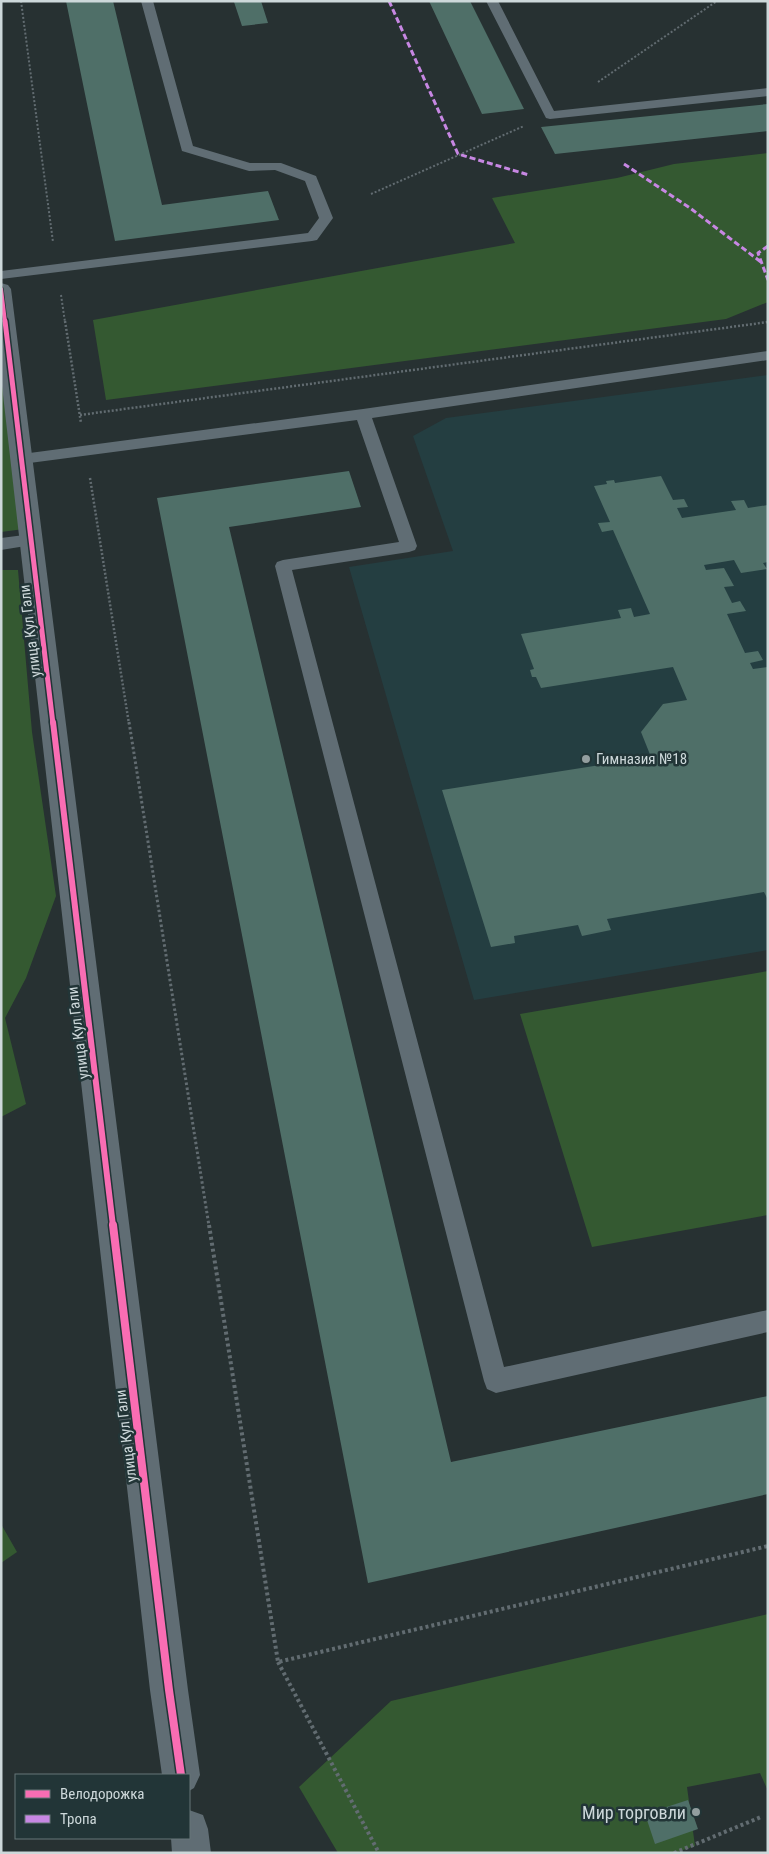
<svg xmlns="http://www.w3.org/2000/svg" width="769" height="1854" font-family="'Roboto Condensed',sans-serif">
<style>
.built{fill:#243e41}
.green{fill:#345931}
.building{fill:#4f6f68}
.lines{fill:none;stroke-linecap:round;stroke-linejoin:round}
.path-far3{stroke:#626c71;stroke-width:2;stroke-dasharray:2 2;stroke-linecap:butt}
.path-far2{stroke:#626c71;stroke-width:2.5;stroke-dasharray:2 2;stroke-linecap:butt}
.path-far1{stroke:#626c71;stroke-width:3;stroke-dasharray:2.5 2.5;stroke-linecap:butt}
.path{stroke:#626c71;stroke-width:4;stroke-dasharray:3 3;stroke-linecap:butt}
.service{fill:#606d74;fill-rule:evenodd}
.minor{fill:#606d74;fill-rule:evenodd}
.quiet{stroke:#c787e3;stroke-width:3;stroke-dasharray:6 3;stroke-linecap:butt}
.cycleway-far3-casing{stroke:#223537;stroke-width:5.5}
.cycleway-far2-casing{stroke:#223537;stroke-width:8}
.cycleway-far1-casing{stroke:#223537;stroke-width:9}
.cycleway-casing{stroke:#223537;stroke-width:11}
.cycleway-far3{stroke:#f96db3;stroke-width:4}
.cycleway-far2{stroke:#f96db3;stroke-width:5}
.cycleway-far1{stroke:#f96db3;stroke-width:6}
.cycleway{stroke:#f96db3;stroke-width:8}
.poi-dot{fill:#939e9f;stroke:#223537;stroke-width:2}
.labels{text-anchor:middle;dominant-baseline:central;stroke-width:5;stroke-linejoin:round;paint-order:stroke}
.street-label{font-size:15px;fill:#cdd8da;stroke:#223537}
.poi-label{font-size:15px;fill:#cdd8da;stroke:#223537;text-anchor:start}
.near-poi-label{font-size:18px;fill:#cdd8da;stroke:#223537;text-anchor:end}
</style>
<rect width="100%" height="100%" fill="#273132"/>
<path class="built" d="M768 375V950L474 1000 349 567 453 551 413 436 446 418Z"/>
<path class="green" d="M768 153V302L726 319 106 400 93 320 515 243 492 198 617 178 674 164Z
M1 297 24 529 1 532Z
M1 570H18L32 732 56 896 26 978 5 1018 26 1104 1 1117Z
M768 971V1215L592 1247 520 1014Z
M1 1524 17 1552 1 1563Z
M768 1614V1791L760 1773 687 1787 695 1846 674 1853H338L299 1787 391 1701Z"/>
<path class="building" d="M66 1H113L162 205 268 191 279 220 115 241Z
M261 1 268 23 242 26 234 2Z
M429 1H470L524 109 482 114Z
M768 104V131L555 154 541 127Z
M349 471 361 507 229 527 451 1462 768 1396V1494L368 1583 157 498Z
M661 476 673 500 684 499 688 507 677 508 682 518 736 510 731 501 744 500 748 508 768 505V562L763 563 767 569 741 573 734 560 704 565 706 570 724 568 734 586 724 587 732 603 740 601 746 611 727 614 745 653 758 651 763 660 750 663 753 669 768 667V900L764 892 607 919 611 930 582 936 578 925 514 936 515 943 491 947 442 790 651 757 641 732 663 704 687 700 673 667 541 688 536 677H532L530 670 534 669 521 634 621 618 618 610 631 608 634 617 650 614 613 530 602 532 598 523 610 522 594 486 607 484 606 481 614 480 615 483Z
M688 1800 698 1829 655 1844 645 1814Z"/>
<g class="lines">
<path class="path-far3" d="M21 1 53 242
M598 82 717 1
M371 194 524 126
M61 295 65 322"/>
<path class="path-far2" d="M65 321 81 423
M80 415 768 322
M90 478 129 724"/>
<path class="path-far1" d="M129 722 209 1226"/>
<path class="path" d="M209 1225 278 1662 768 1546
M278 1662 379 1853
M674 1853 761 1817"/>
<path class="service" d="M141 1H153L193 146 250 163H281L316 176 333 218 317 240 312 241 1 279V271L308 233 319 218 305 181 275 170 249 171 182 151Z
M486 1H498L554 111 768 88V96L550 119 546 118Z
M768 351V360L372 418 417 546 415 550 409 552 292 570 504 1367 768 1310V1332L496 1393 487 1389 484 1381 275 566 277 562 283 560 399 542 357 420 22 464 16 463 14 459 16 455 22 454 363 409Z
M32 534 38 536 40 540 38 544 1 550V538Z"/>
<path class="minor" d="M1 283 8 285 11 289 188 1690 200 1775 194 1788 189 1791V1775H162L150 1690 1 377Z
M189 1810 203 1815 208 1829 211 1853H172L171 1838H189Z"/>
<path class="quiet" d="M389 1 458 154 529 175
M624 164 690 208 761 262
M768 246 758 253 768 280"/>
<g class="cycleway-far3-casing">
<path id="cycleway-far3" d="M1 289 5 322"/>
</g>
<g class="cycleway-far2-casing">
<path id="cycleway-far2" d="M5 321 53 724"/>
</g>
<g class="cycleway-far1-casing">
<path id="cycleway-far1" d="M53 722 113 1226"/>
</g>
<g class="cycleway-casing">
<path id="cycleway" d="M113 1225 169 1690 181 1775"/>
</g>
<use href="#cycleway-far3" class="cycleway-far3"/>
<use href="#cycleway-far2" class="cycleway-far2"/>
<use href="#cycleway-far1" class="cycleway-far1"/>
<use href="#cycleway" class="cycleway"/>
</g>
<g class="poi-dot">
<circle cx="586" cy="759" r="5"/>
<circle cx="696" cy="1812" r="5"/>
</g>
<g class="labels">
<g class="street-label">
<text transform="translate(30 631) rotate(-97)">улица Кул Гали</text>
<text transform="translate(78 1033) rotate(-97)">улица Кул Гали</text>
<text transform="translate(126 1436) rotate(-97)">улица Кул Гали</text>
</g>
<g class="poi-label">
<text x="596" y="759">Гимназия №18</text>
</g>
<g class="near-poi-label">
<text x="686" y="1812">Мир торговли</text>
</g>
</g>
<rect width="769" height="1854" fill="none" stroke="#cdd8da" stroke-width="5"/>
<rect x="15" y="1774" width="175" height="65" fill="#223537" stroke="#667678"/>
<rect x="25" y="1790" width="25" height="8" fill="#f96db3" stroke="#667678"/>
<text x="60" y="1799" font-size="15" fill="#cdd8da">Велодорожка</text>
<rect x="25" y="1815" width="25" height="8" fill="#c787e3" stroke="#667678"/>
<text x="60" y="1824" font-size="15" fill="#cdd8da">Тропа</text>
</svg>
